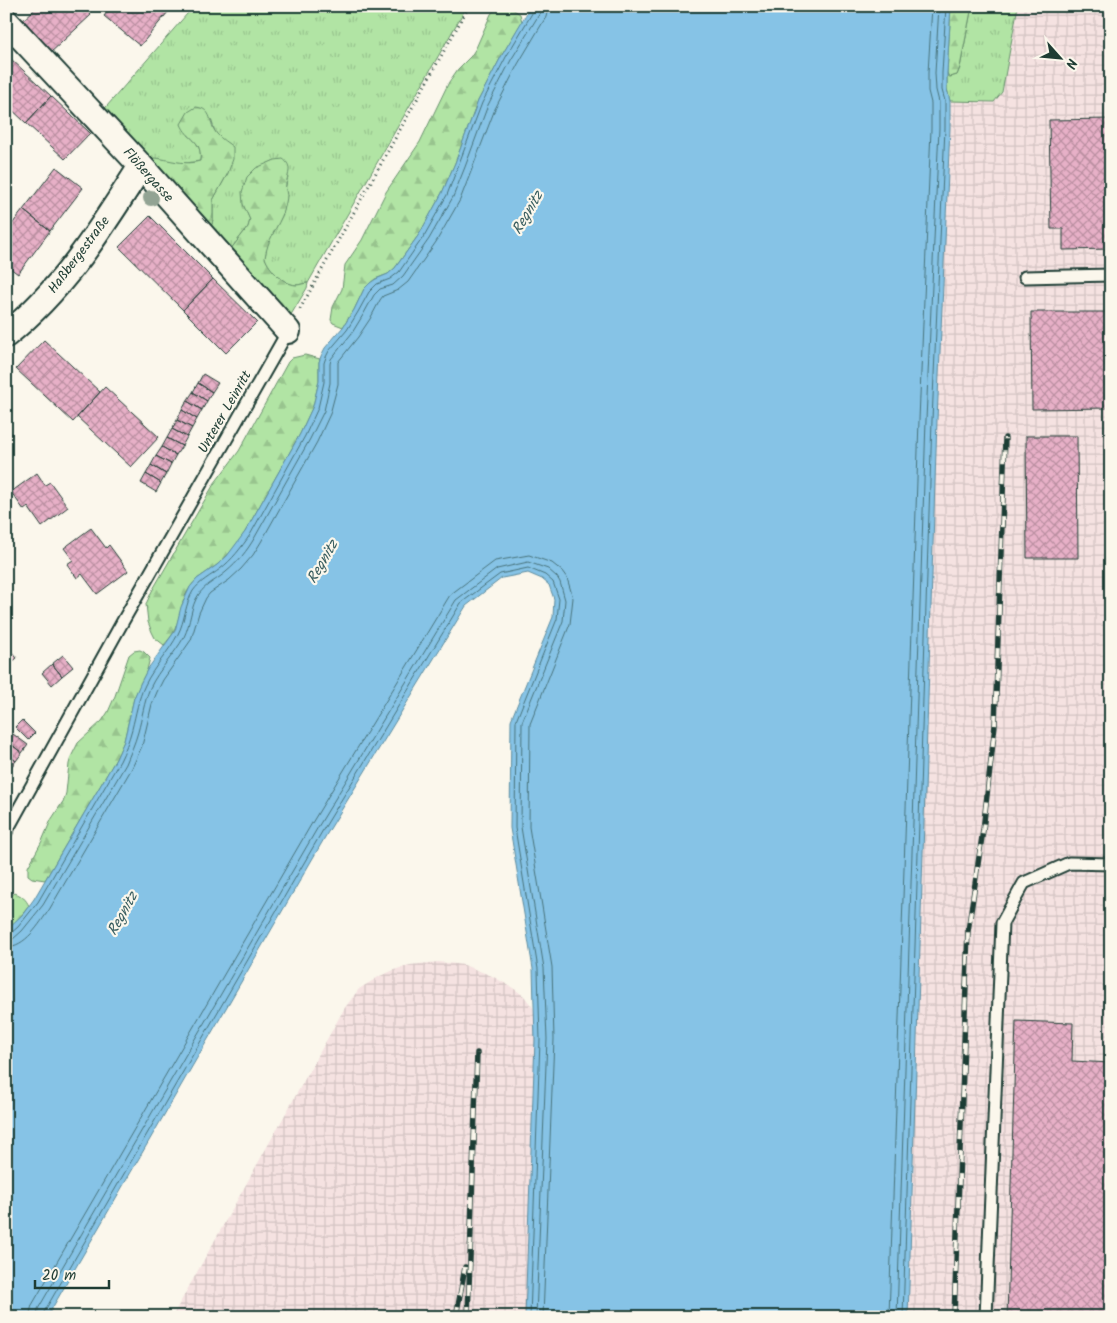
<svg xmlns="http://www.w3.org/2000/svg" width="1117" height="1323" font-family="Kalam,sans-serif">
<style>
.industrial{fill:url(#industrial-grid)}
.grass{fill:url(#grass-tufts);stroke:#68906c}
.forest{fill:url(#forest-firs);stroke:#68906c}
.water{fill:#86c3e6;stroke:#5d8d9f}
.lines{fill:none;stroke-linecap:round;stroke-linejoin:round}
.shore{stroke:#48737b;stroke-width:1}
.building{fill:url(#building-cross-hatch);stroke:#1f3d34}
.service-casing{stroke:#1f3d34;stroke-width:15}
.minor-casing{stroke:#1f3d34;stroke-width:28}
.path{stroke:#1f3d34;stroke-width:3;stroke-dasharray:1 4;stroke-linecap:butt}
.service{stroke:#fbf7ec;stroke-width:11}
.minor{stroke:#fbf7ec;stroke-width:24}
.rail-casing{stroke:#1f3d34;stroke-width:5.5}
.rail{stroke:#fbf7ec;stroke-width:4;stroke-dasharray:11;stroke-linecap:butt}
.tree{fill:#92a393}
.labels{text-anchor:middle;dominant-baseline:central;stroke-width:4.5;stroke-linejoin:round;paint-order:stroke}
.street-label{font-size:14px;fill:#1f3d34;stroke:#fbf7ec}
.water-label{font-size:15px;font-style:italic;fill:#395e60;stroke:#fbf7ec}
</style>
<defs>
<pattern id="industrial-grid" width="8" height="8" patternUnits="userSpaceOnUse" patternTransform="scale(1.25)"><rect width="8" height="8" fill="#f5e2e1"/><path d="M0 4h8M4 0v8" fill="none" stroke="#d2c3c2"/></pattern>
<pattern id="grass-tufts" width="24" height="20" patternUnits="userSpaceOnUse" patternTransform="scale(1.25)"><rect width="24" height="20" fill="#b1e4a4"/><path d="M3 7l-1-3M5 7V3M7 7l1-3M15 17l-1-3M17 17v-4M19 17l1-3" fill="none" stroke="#98c48e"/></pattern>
<pattern id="forest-firs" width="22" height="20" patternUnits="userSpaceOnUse" patternTransform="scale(1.25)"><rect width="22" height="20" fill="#b1e4a4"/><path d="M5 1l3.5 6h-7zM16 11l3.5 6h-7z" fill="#98c48e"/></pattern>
<pattern id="building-cross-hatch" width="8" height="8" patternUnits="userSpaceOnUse" patternTransform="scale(1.25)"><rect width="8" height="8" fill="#e7b0c7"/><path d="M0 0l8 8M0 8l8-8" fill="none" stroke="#bb90a2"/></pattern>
</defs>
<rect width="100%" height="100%" fill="#fbf7ec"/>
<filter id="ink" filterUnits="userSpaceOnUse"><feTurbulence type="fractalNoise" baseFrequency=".02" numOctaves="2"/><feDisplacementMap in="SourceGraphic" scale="10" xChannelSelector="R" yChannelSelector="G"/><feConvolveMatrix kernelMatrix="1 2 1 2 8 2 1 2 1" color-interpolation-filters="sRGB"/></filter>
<g filter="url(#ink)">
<path class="industrial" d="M951 6 947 73 950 100 994 102 1002 92 1018 6H1111V1317H172L344 1009 359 989 380 976 394 970 410 965 438 962 464 965 492 976 513 988 524 996 534 1009 533 969 510 828 511 720 553 617 554 599 549 585 542 579 528 573 502 578Z"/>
<path class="grass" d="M194 6H467L308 283C304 283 300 285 296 285 283 284 269 269 265 258L267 245 283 214 287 195 285 190 288 176 275 160 263 166 243 204 250 220 248 227 227 254 207 232 212 224 213 219V200L228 173 211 119 188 135C197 142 202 149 200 161L186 163H174L161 159 148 162 100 114Z
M972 6H1018L1002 92 994 102 950 101 947 89V73L950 77 957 75 960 68Z"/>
<path class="forest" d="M501 6H508L520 14 522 22 502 55 478 101 455 163 442 193 420 233 395 268 388 274 375 279 370 283 364 289 354 310 343 327 333 323 331 320 333 307 342 289 345 265 362 240 386 192 420 142 449 82 458 69 471 56 476 48 491 14 495 9Z
M951 6H972L960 67 957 75 949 77 947 73Z
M196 107C214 109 208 124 217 134 221 139 228 143 233 147V159L228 173 213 200V219L212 224 207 232 148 162 154 158C170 159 183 166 200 161 203 139 187 140 181 124L188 112Z
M283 159C293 166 288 174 286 184 285 188 286 190 287 195 287 200 285 206 284 211 278 227 267 240 265 258 269 269 283 284 296 285 300 285 304 283 308 283L307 288 286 323 227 254 248 227 250 220 243 204 242 192 247 177 256 168 275 160Z
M305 355 320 359 319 362V381L313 406 300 434 245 532C237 544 229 555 218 564 209 572 198 576 191 586 181 599 181 615 175 629 173 635 168 640 164 645L155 638 152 632 148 622 146 604 152 591 214 484 239 451 288 362 292 358Z
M140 650 144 652 150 658 147 670 134 698 124 741 116 759 45 880 32 878 28 875V867L42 841 51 820 64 800 66 793 69 764 71 757 78 743 102 721 108 712 115 696 129 655 134 651Z
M15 893C22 896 26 899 29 906L15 923 6 930V898Z"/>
<path class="water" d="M531 6H951L947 73V89L950 101V128L937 420 908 1317H525L535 1040 533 969 510 828 511 720 553 617 554 599 549 585 542 579 528 573 502 578 466 606 328 832 47 1317H6V930L23 914 34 899 116 759 124 741 134 698 140 684 147 670 175 631 181 607 190 587 197 579 217 565 227 556 245 532 300 434 313 406 319 381V362L321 356 325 348 343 327 354 310 364 289 370 283 376 279 388 274 395 268 420 233 442 193 455 163 478 101 502 55Z"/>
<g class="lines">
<path class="shore" d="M6 934 11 933 18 927 38 902 120 761C125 751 129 740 132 729 136 714 138 699 145 685 154 666 169 652 178 634 185 621 185 604 193 591 200 581 211 576 220 569 232 560 241 548 250 535L305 436 318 408 324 382V363L326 357 329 351 347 330 358 312 369 292 377 284 390 279 399 272 424 236 447 195 482 103 506 57 534 10 535 6
M6 940 13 939 22 931 43 905 126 764C130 754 135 743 138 732 142 718 144 702 150 688 159 669 174 655 184 637 191 623 190 607 199 594 206 584 217 580 226 572 238 562 247 551 255 537L310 439 324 411 330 383V364L331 359 352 333 363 315 374 295 380 289 393 285 403 276 429 239 453 197 465 167 488 105 511 60 540 13 541 6
M6 947C26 947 39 924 49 910L132 768 142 746 152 704 157 692 163 680 191 640 199 613 206 598 210 593 229 580 241 569 253 555 261 542 317 442 330 414 338 384V362L358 337 370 319 380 300 383 296 398 290 408 282 436 242 460 200 472 169 495 109 518 64 546 17 549 6
M29 1317 32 1305 312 823 450 595 455 591 495 561 529 555 552 563 562 571 567 578 573 598 570 624 530 724 529 827 552 967 554 1039 543 1317
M37 1317 38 1309 318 827 456 600 497 569 528 562 548 569 557 577 560 582 565 600 563 621 522 722 521 827 544 968 547 1039 536 1317
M43 1317 44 1312 323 830 461 603 500 574 528 568 545 575 553 582 559 599 557 619 516 721 515 828 538 969 540 1040 530 1317
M889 1317 919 420 931 129V103L928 91V73L932 6
M897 1317 926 420 939 128V102L936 90 935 73 939 6
M903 1317 932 420 945 128V101L942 90V73L946 6"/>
</g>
<path class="building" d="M38 6H83L91 15 48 55 19 24Z
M112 6H173L140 46 104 16Z
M11 59 51 96 26 123 6 104V64Z
M51 96 90 133 65 159 26 123Z
M1111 119V249L1063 250V229H1051L1049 120Z
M56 167 83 188 50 231 23 210Z
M23 210 50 231 18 274 6 265V232Z
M150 216 213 279 183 310 119 247Z
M213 279 257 322 226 353 183 310Z
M1031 312H1111V408L1032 409Z
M44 340 100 392 73 422 16 369Z
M203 374 218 383 212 392 198 383Z
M198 383 212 392 207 401 193 392Z
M105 387 159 437 131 467 77 417Z
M193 392 207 401 202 410 187 401Z
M187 401 202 410 197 419 182 410Z
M182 410 197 419 192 428 177 420Z
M177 420 192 428 187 437 172 429Z
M6 427 12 434 6 438Z
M172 429 187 437 182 446 167 438Z
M1026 436H1077L1078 558H1027Z
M167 438 182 446 176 455 162 447Z
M162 447 176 455 171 464 156 456Z
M156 456 171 464 166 474 151 465Z
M151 465 166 474 161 483 146 474Z
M37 473 45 485 50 482 68 507 42 527 28 507 24 510 11 492Z
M146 474 161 483 156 492 141 483Z
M91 528 106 548 109 545 128 571 97 594 82 574 77 578 67 564 73 560 64 548Z
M6 645 17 658 6 667Z
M63 655 73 667 62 676 52 664Z
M52 664 62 676 52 685 42 673Z
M22 720 35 733 28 740 15 727Z
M13 734 28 745 22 753 7 741Z
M7 741 22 753 16 761 6 753Z
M6 753 16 761 10 768 6 765Z
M1016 1021 1073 1023 1072 1061 1111 1063V1317H1007Z"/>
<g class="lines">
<g class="service-casing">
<path id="service" d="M1025 277 1111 275
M6 832 123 621 288 331
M986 1317 1002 923 1024 883 1069 863 1111 864"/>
</g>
<g class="minor-casing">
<path id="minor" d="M6 21 141 166 288 331
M6 335C64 289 102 227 141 166"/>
</g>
<path class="path" d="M300 309 469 6"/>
<use href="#service" class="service"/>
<use href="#minor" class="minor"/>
<g class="rail-casing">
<path id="rail" d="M456 1317 465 1267
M468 1317 477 1053
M954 1317 968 931 983 830 995 725 1005 438"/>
</g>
<use href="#rail" class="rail"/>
</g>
<circle class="tree" cx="151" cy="198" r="8"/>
</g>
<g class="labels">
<g class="street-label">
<text transform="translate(148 175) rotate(48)">Flößergasse</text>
<text transform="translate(79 255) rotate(-53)">Haßbergestraße</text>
<text transform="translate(225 412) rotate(-60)">Unterer Leinritt</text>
</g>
<g class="water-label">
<text transform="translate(528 213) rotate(-60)">Regnitz</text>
<text transform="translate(323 562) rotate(-60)">Regnitz</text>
<text transform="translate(123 914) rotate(-61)">Regnitz</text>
</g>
</g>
<rect width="1117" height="1323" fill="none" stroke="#fbf7ec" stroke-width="25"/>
<rect x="12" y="12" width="1092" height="1298" fill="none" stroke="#1f3d34" stroke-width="2" filter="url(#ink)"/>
<g transform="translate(1060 58) rotate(117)" stroke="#fbf7ec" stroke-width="4" paint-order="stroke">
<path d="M0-4L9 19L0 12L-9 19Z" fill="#1f3d34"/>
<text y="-8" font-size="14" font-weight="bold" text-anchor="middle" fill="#1f3d34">N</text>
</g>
<path d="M35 1280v8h74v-8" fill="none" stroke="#1f3d34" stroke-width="2.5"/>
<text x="42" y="1280" font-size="15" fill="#1f3d34" stroke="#fbf7ec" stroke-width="4" paint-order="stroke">20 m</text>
</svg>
